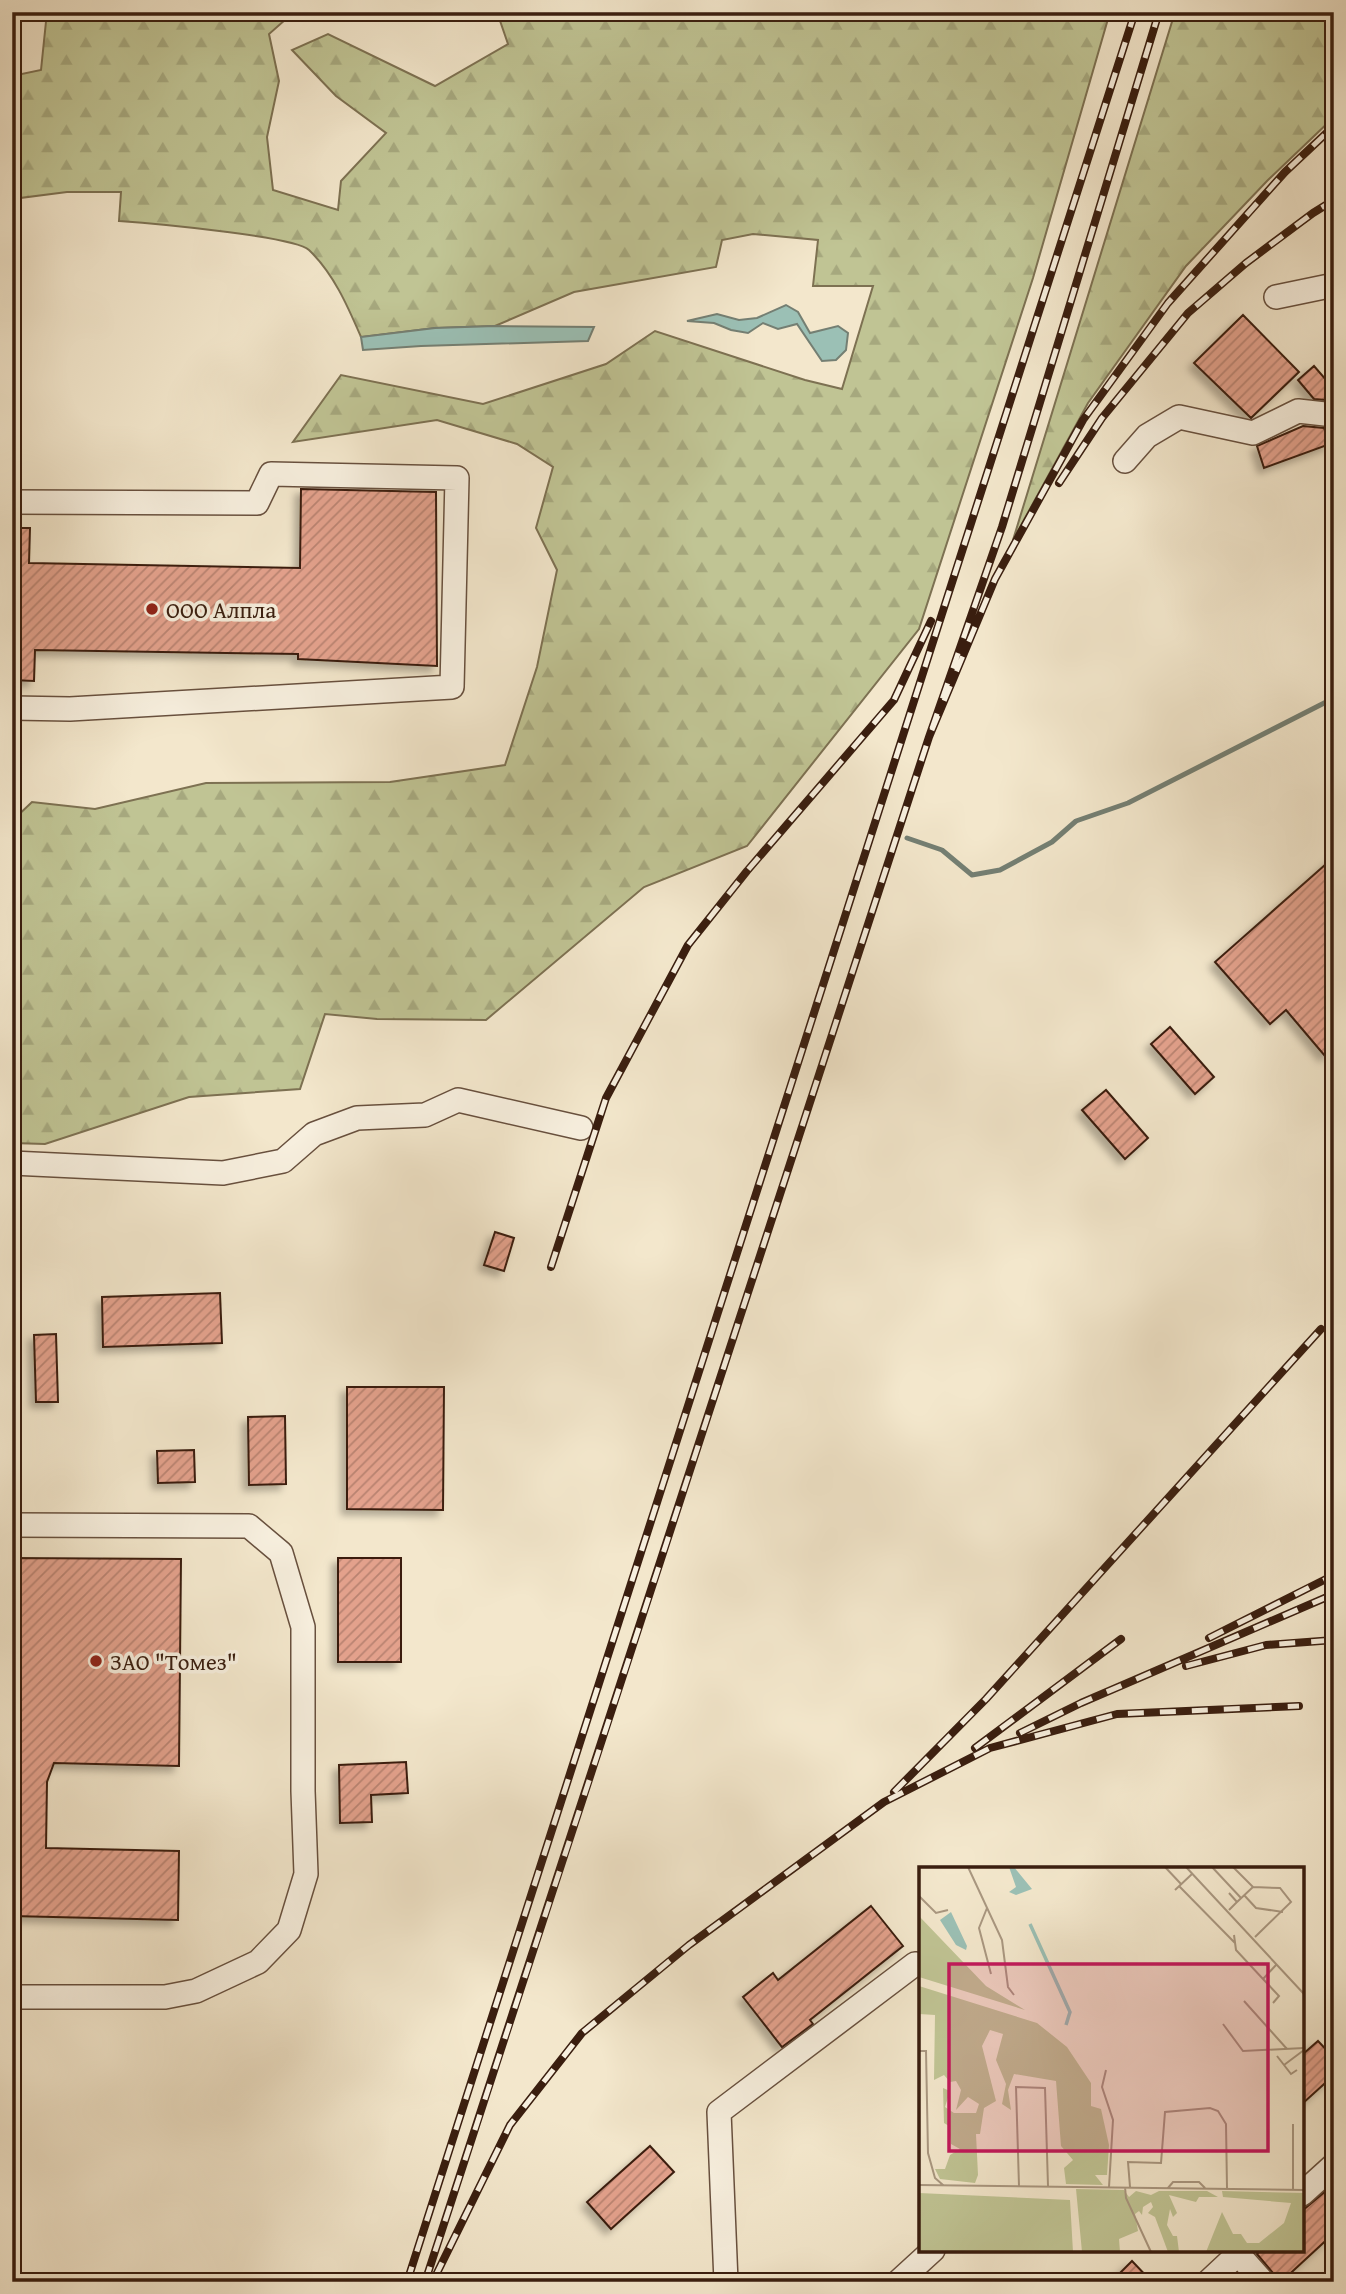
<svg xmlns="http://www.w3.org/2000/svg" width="1346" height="2294" font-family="'Gentium Book Plus',serif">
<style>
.forest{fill:url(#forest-firs);stroke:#7d7152;stroke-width:2}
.water{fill:#9bc0b5;stroke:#747f73;stroke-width:2}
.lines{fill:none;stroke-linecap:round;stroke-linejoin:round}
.stream{stroke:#747f73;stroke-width:5}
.building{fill:url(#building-hatch);stroke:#3a1e0f;stroke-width:2;filter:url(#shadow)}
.minor-casing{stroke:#68503e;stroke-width:26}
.minor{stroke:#f7efde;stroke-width:23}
.rail-casing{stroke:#3a1e0f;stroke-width:8}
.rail{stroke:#f7efde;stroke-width:5;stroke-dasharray:16;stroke-linecap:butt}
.poi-dot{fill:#8f2418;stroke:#f7efde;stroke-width:2.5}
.labels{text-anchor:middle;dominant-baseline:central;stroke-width:7;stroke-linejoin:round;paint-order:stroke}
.poi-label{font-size:23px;fill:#3a1e0f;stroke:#f7efde;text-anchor:start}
.inset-river{fill:none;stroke:#9bc0b5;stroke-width:3.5}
.inset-road{fill:none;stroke:#a99780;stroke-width:2}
.view{fill:#c2185b;fill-opacity:0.15;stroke:#c2185b;stroke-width:3.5}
.inset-edge{fill:none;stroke:#3a1e0f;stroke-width:3.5}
</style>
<defs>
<pattern id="forest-firs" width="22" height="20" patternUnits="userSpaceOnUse" patternTransform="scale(1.75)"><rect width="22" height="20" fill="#c0c494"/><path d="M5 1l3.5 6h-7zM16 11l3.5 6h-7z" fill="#a6a87e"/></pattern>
<pattern id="building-hatch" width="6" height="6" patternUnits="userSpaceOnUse" patternTransform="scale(1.75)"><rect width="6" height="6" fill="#e3a18c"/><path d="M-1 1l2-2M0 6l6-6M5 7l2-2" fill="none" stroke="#b98371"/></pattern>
<filter id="shadow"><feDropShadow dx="-5.5" dy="5.5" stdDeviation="3.5" flood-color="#0004"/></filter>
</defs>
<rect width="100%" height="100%" fill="#f3e7cc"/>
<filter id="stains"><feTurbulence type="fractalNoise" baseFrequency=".00286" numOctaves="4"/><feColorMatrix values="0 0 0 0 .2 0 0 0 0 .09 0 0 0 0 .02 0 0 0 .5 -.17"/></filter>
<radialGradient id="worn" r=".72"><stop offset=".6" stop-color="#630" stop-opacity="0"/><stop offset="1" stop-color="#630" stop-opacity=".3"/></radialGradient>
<path class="forest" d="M47 12H294L269 34 279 81 267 137 273 190 338 210 341 181 386 133 336 96 292 50 328 34 435 86 508 44 497 12H1110L1033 278 919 629 747 846 644 887 486 1020 377 1019 325 1014 300 1089 189 1097 45 1144 12 1143V821L32 802 95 809 206 783 390 782 505 765 537 667 557 570 536 528 553 467 517 444 437 420 293 442 341 375 483 404 606 364 655 331 805 380 842 389 873 286H813L818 240 753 234 722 240 716 267 574 292 495 326 435 328 361 337C348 307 334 274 309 250 294 236 148 223 119 221L121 192H67L12 199V76L41 70Z
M1175 12H1334V117L1267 181 1186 266 1088 403 1013 540Z"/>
<path class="water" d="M786 305 798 312 810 333 838 326 848 333 846 350 836 360 822 361 797 324 778 329 763 323 748 333 731 330 714 323 687 321 717 314 739 320 757 318Z
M495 326 594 327 588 341 421 346 363 350 361 337 435 328Z"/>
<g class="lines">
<path class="stream" d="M907 838 942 850 972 875 1000 870 1052 842 1076 821 1128 803 1334 698"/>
</g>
<path class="building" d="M1243 315 1299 372 1251 418 1194 363Z
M1314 366 1334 389V393L1326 400 1314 399 1298 380Z
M1303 426 1324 428 1330 444 1264 468 1257 446Z
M301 489 436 492 437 666 298 659V654L35 650 34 681 12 680V528H30L29 563 300 568Z
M1334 857V1048L1325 1056 1286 1010 1270 1024 1215 962Z
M1170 1027 1214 1077 1195 1094 1151 1044Z
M1106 1090 1148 1138 1125 1159 1082 1110Z
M495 1232 514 1238 504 1271 484 1265Z
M220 1293 222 1343 103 1347 102 1297Z
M56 1334 58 1402H36L34 1335Z
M347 1387H444L443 1510 347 1509Z
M285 1416 286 1484 249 1485 248 1417Z
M194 1450 195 1482 158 1483 157 1451Z
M12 1558 181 1559 179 1766 54 1763 47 1782 46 1848 179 1851 178 1920 12 1916Z
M338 1558H401V1662H338Z
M406 1762 408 1793 371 1795 372 1822 340 1823 339 1765Z
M871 1906 903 1946 810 2020 813 2024 782 2047 743 1997 773 1973 778 1980Z
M1318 2041 1334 2058V2075L1302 2104V2055Z
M650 2146 674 2172 611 2229 587 2202Z
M1334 2184V2233L1281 2282H1277L1273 2273 1257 2254 1261 2250H1302V2211Z
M1132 2261 1152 2282H1111Z"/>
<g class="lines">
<g class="minor-casing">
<path id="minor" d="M1276 297 1334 285
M1125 461 1147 436 1179 417 1253 433 1298 411 1334 415
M12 502 257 503 271 474 457 478 452 687 70 709 12 708
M12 1163 223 1173 283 1161 314 1134 357 1118 425 1115 458 1100 581 1128
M12 1525 249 1526 281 1553 303 1627V1791L306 1874 289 1930 258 1962 196 1991 165 1997H12
M1302 2194 1334 2165
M1241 2250 1238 2254 1263 2282
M726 2282 719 2112 915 1964
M898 2282 933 2250
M1208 2282 1238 2254"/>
</g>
<use href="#minor" class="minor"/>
<g class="rail-casing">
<path id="rail" d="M1159 12 1002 527 929 737 995 579 1083 420 1168 303 1285 172 1334 126
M1059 483 1102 418 1188 313 1246 263 1313 213 1334 200
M551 1267 606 1098 688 945 747 871 894 700 931 621
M1209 1638 1334 1575
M1186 1666 1266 1645 1334 1640
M1020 1733 1081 1703 1334 1594
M975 1748 1121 1639
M894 1792 986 1699 1321 1329
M435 2277 510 2125 582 2033 689 1945 884 1802 990 1748 1117 1714 1299 1706
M407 2282 1135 12
M425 2282C594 1767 761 1252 929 737"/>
</g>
<use href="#rail" class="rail"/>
</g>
<g class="poi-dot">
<circle cx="152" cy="609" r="7"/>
<circle cx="96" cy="1661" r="7"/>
</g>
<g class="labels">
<g class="poi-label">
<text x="166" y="609">ООО Алпла</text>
<text x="110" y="1661">ЗАО "Томез"</text>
</g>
</g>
<g transform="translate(919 1867)">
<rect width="385" height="385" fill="#f3e7cc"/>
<path d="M0 49 67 119 106 143 0 110ZM0 119 118 156 148 180 172 216V239L182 242 190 278 188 308H176L184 318 147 317 145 301 154 293 142 279 137 214 95 207 89 223 92 243 83 237 87 217 77 193 84 167 71 163 63 179 77 234 65 241 61 267H57L59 308 56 316 21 312 16 302H26L31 288 41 282 32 277 30 259 25 256 24 221 31 224 26 240 35 246H57L60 237 49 230 37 243 42 223 37 214 31 215 25 208 15 213 16 148 0 147ZM157 322 205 323 210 330 217 324 232 328 240 324H288L299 330H280L277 335 250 328 258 346 254 350 251 342 248 358 254 369H258L260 385H249L236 350 229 346 234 340 232 335 224 340 223 348 220 344 216 347 219 364 200 372 201 385H163ZM303 324 385 326V385H287L303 345 314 367H322L328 376H340L365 356 372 336 304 330ZM0 326 151 333 154 385H0Z" fill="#c0c494"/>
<path d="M90 0H95L113 22 97 28 90 25 97 20ZM32 45 48 79 47 83 37 78 21 53Z" fill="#9bc0b5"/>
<path class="inset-river" d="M111 57 151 145 147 158"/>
<path class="inset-road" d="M49 0 83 73 89 120 95 128M246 0 262 17M267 0 385 127M293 0 322 31M314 0 334 20 318 35M260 19 316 76M334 20 361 21 372 35 336 70M256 23 273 7M310 26 318 35 310 43M325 28 337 41 364 45M0 29 17 46 29 43M68 41 60 61 72 107M315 68 317 83 344 112 357 98M344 112 360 129 354 136M325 134 368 182M304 157 324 184 385 181M0 184H7L9 286 16 311 24 318M358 189 372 207 378 203M365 198 385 183M187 203 183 220 194 253 190 320M0 318 385 323M100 319 97 220 126 221 129 319M206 320 207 331 232 385M211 320 209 295 242 296 246 245 291 241 299 244 307 257 308 321M249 321 254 315H280L286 321M374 322V257"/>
<path class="view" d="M30 97H349V284H30Z"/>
<rect width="385" height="385" class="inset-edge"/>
</g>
<rect width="1346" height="2294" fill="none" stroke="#f3e7cc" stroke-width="42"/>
<rect x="14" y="14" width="1318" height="2266" fill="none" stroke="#3a1e0f" stroke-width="3.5"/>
<rect x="21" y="21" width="1304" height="2252" fill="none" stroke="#3a1e0f" stroke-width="2"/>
<rect width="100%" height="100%" filter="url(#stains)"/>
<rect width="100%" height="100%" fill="url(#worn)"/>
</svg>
